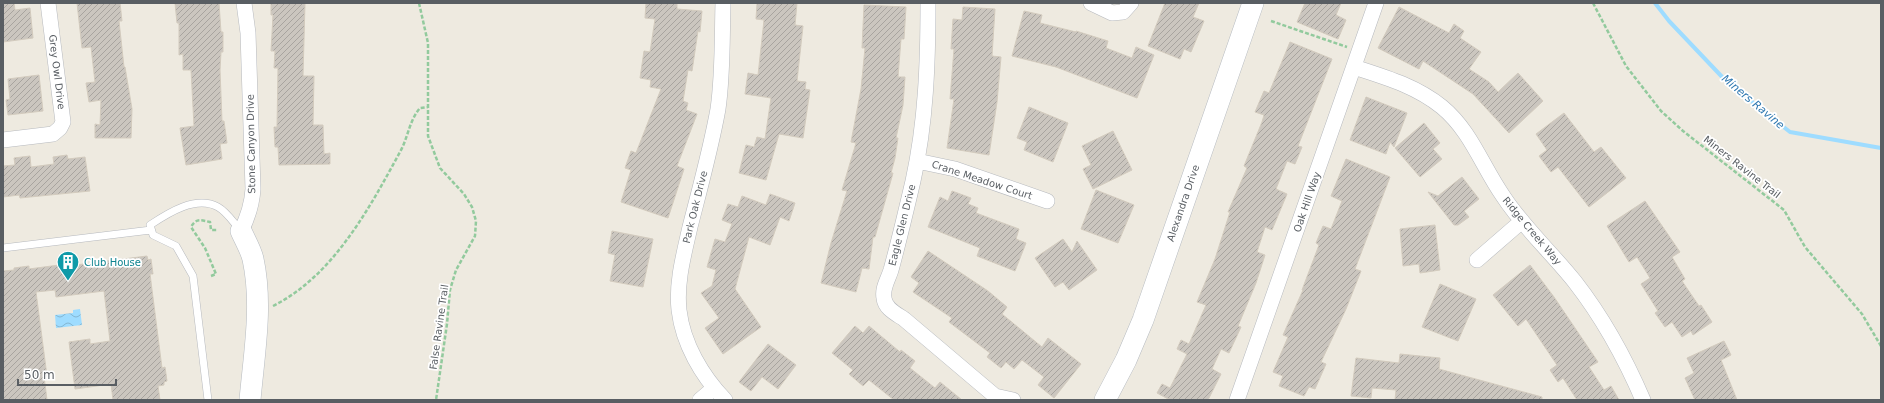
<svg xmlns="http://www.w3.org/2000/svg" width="1884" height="403" font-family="'DejaVu Sans',sans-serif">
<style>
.water{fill:url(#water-waves)}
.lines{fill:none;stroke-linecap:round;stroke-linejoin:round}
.stream{stroke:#9edcff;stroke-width:4}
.building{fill:url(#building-hatch);stroke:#d3cbbe}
.lane-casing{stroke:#b6b9be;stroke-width:8}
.street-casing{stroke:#b6b9be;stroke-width:16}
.secondary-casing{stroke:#b6bbc1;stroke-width:22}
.path{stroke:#92ca9d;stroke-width:2.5;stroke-dasharray:4 2;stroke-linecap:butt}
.lane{stroke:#fff;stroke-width:7}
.street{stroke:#fff;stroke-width:15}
.secondary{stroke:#fff;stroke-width:21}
.labels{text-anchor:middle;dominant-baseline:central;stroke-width:3.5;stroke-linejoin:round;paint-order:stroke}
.street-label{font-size:10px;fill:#595e63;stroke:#fff}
.culture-label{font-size:10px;fill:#0d838f;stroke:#fff;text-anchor:start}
.water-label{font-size:11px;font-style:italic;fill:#3079b1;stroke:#fff}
</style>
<defs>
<pattern id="water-waves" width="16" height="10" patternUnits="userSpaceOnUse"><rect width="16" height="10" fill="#9edcff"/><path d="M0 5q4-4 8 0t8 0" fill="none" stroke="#84b6d2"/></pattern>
<pattern id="building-hatch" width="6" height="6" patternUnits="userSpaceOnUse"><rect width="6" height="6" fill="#cbc6bf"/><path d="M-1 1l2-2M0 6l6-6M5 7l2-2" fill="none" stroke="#a8a49f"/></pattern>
</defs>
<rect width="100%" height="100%" fill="#eeeae0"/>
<path class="water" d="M80 309 82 325 56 328 55 315 73 313V310Z"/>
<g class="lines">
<path class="stream" d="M1655 3 1669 21 1726 81 1790 132 1881 148"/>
</g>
<path class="building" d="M3 3H14L15 10 30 8 33 38 3 42Z
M77 3H120L122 21H119L124 67H125L132 109 131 138H95V124L100 125 101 100 89 102 86 83 95 82 91 47 82 48Z
M175 3H219L221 32H223V52H221L220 70 222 121H224L227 143 220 144 222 159 186 165 180 128 194 126 191 70H183V54L179 55V23H177Z
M271 3H305L303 76H314L313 125H323L324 154 330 153V164L279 165 278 147H275L274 127H277L278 68H274L275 51H271L273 15H271Z
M646 3H677V9L702 11 700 32 698 31 692 71 688 70 683 101 688 103 686 110 697 114 677 166 684 169 668 218 621 202 631 170 625 168 631 151 636 153 661 89 650 87 651 80 640 78 644 51 650 52 655 19 645 18Z
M761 3H797L795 25 803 26 797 81 806 82 805 89 810 90 803 138 779 134 766 180 739 173 746 145 754 147 757 137 765 139 771 98 745 94 748 73 758 75 764 20 756 19 757 4Z
M1165 3H1199L1193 17 1204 21 1191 52 1184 49 1180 59 1148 46Z
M1305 3H1341L1336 15 1346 20 1338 39 1297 22Z
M864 5 906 7 904 39H901L898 77H905L903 105 896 138H898L895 158 891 173H893L875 237H873L869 269 862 268 856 292 821 283 831 243 847 191 842 190 856 143 851 142 861 89 865 48H862Z
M963 7 995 9 992 56 1001 57 997 102 989 155 947 148 954 99H950L954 49H951L953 19 962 20Z
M1399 7 1449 33 1454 24 1464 31 1460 38 1481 52 1469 69 1489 82 1498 92 1518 73 1543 101 1509 133 1473 94 1423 61 1419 69 1378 48Z
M1024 11 1042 15 1040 23 1076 32V31L1108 41 1106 48 1132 58 1136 47 1154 55 1137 98 1056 67 1012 56Z
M1290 42 1332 59 1298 146 1302 147 1295 164 1287 161 1276 189 1287 194 1272 230 1265 227 1257 252 1265 255 1256 283 1238 326 1241 327 1229 353 1221 349 1212 369 1221 374 1208 400H1170L1157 393 1162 384 1170 388 1187 354 1177 349 1181 340 1189 344 1206 305 1197 302 1215 259 1230 212H1228L1247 168 1244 166 1262 122 1264 115 1255 112 1264 91 1269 93Z
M39 75 43 111 8 115 6 100 10 99 8 79Z
M1366 97 1407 113 1394 147 1390 142 1386 154 1350 140Z
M1029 107 1068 123 1053 162 1024 150 1027 142 1017 138Z
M1564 113 1594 152 1601 147 1626 178 1589 207 1558 167 1551 172 1539 156 1547 150 1536 134Z
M1424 123 1440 143 1433 149 1442 159 1420 177 1395 148Z
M1113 131 1132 170 1093 189 1083 169 1091 165 1082 146Z
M67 155 68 159 85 157 90 191 20 198 19 195 3 197V166L15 165 14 158 30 156 31 167 54 164 53 157Z
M1346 159 1390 177 1355 269 1361 271 1346 309 1321 362 1326 364 1315 389 1309 387 1304 396 1279 386 1283 376 1273 372 1288 337 1283 335 1303 290H1302L1319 245 1316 243 1323 226 1331 229 1342 201 1331 196Z
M1462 177 1479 199 1464 211 1469 217 1458 225H1454L1428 192 1438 196Z
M1096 190 1134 205 1118 243 1081 229Z
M952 191 971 198 968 204 978 208 976 213 1019 229 1016 239 1026 243 1015 271 977 256 980 248 928 227 940 197 948 201Z
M770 194 795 203 789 221 780 217 770 245 749 237 735 289 761 327 723 354 705 328 719 318 701 293 712 286 716 270 707 267 715 239 725 242 732 224 722 220 728 204 738 207 742 196 766 205Z
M1645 201 1680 252 1672 257 1685 279 1682 281 1699 306 1701 305 1712 322 1693 335 1691 331 1682 337 1672 322 1665 327 1655 313 1658 311 1641 284 1650 278 1637 257 1629 262 1607 226Z
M1435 225 1440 270 1420 273 1419 264 1403 266 1400 229Z
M612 231 653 239 643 287 610 281 615 255 608 253Z
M1063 239 1072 252 1077 241 1097 270 1069 290 1063 282 1055 287 1035 258Z
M928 251 988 291 1007 307 1002 314 1042 347 1048 338 1081 364 1054 398 1038 385 1044 377 1022 360 1014 369 1006 362 1001 368 987 357 990 353 949 322 952 318 913 292 919 283 911 277Z
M147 256 148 260 151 259 153 274H150L162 368 165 367 167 381 164 382V385L158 386 160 400H113L111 384 75 389 69 342 90 339V344L110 341 104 291 56 297 55 290 36 292 47 376H44L47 400H3V271L14 270V268L29 266V269L59 265 60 267Z
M1530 265 1554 297 1598 362 1589 367 1604 390 1611 386 1619 400H1577L1563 378 1558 382 1550 370 1557 365 1526 319 1518 326 1493 295Z
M1440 284 1476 299 1458 341 1422 327Z
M855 326 863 333 869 326 900 352 901 350 915 361 910 368 935 388 940 382 962 400H894L869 380 863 386 849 374 853 370 832 353Z
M1724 341 1731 355 1721 360 1737 400H1695L1685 378 1694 373 1687 358Z
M768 344 796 365 778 389 762 377 751 391 739 382Z
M1400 354 1440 358 1439 369 1542 397V400H1395L1396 390 1372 388 1371 398 1351 396 1356 358 1399 363Z"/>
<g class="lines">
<g class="lane-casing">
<path id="lane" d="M3 248 151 230
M208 400 193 276 176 246 153 235 150 225C168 213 196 195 218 207 227 212 233 222 240 230"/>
</g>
<g class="street-casing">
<path id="street" d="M723 3C722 38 723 74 718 109 711 148 700 188 690 227 684 254 676 282 679 310 683 344 702 376 725 400
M928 3C928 63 926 122 913 181 906 211 899 241 891 270 888 280 882 288 884 298 885 309 897 314 904 319L995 396 1013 400
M1091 3 1112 13 1123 12 1131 3
M1354 67C1385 77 1416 86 1442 107 1471 131 1482 166 1503 196 1523 227 1552 253 1575 282 1603 318 1625 358 1643 400
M3 140 53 134 60 128 63 122 48 3
M917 161 955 169 1047 201
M241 231C248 217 252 205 253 189L248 33 244 3
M1477 260 1522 221
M700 400 714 388
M1237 400 1376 3"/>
</g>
<g class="secondary-casing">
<path id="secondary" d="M241 231C245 240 251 250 253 259 263 305 254 354 250 400
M1105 400 1126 360 1143 320 1253 3"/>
</g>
<path class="path" d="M419 3 428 43V136L440 168 464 194 472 207 476 221 475 236 456 270 450 290 447 324 436 400
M1593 3 1626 66 1661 111 1683 131 1784 210 1805 247 1862 314 1881 346
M1271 21 1347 47
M211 276 216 274 205 248 191 227C196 218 201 220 210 222L211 230H217
M273 306C333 276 369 209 400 152 408 138 409 121 420 108L428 107"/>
<use href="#lane" class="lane"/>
<use href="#street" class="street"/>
<use href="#secondary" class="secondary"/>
</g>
<defs>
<g id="building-pin" transform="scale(1.15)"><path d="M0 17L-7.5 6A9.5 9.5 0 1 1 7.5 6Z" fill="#0f9aa8" stroke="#fff"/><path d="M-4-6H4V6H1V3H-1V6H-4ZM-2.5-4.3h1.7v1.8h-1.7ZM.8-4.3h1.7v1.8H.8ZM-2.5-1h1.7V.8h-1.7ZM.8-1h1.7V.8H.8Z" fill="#fff"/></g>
</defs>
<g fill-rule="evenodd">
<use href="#building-pin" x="68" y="262"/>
</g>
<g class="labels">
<g class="street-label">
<text transform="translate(57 72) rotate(83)">Grey Owl Drive</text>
<text transform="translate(251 144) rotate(-91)">Stone Canyon Drive</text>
<text transform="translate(1742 167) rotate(38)">Miners Ravine Trail</text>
<text transform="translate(982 180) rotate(18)">Crane Meadow Court</text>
<text transform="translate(1307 202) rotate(-71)">Oak Hill Way</text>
<text transform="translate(1183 203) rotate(-71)">Alexandra Drive</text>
<text transform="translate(695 207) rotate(-76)">Park Oak Drive</text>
<text transform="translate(902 225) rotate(-76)">Eagle Glen Drive</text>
<text transform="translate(1532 231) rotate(50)">Ridge Creek Way</text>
<text transform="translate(439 327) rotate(-82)">False Ravine Trail</text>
</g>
<g class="culture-label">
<text x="84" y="262">Club House</text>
</g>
<g class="water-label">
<text transform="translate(1753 102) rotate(40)">Miners Ravine</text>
</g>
</g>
<rect width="1884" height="403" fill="none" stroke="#595e63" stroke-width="8"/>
<path d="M18 379v6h98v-6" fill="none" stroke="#595e63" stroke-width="2"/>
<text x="24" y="379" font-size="12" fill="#595e63" stroke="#ffffff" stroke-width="3" paint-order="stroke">50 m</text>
</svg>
